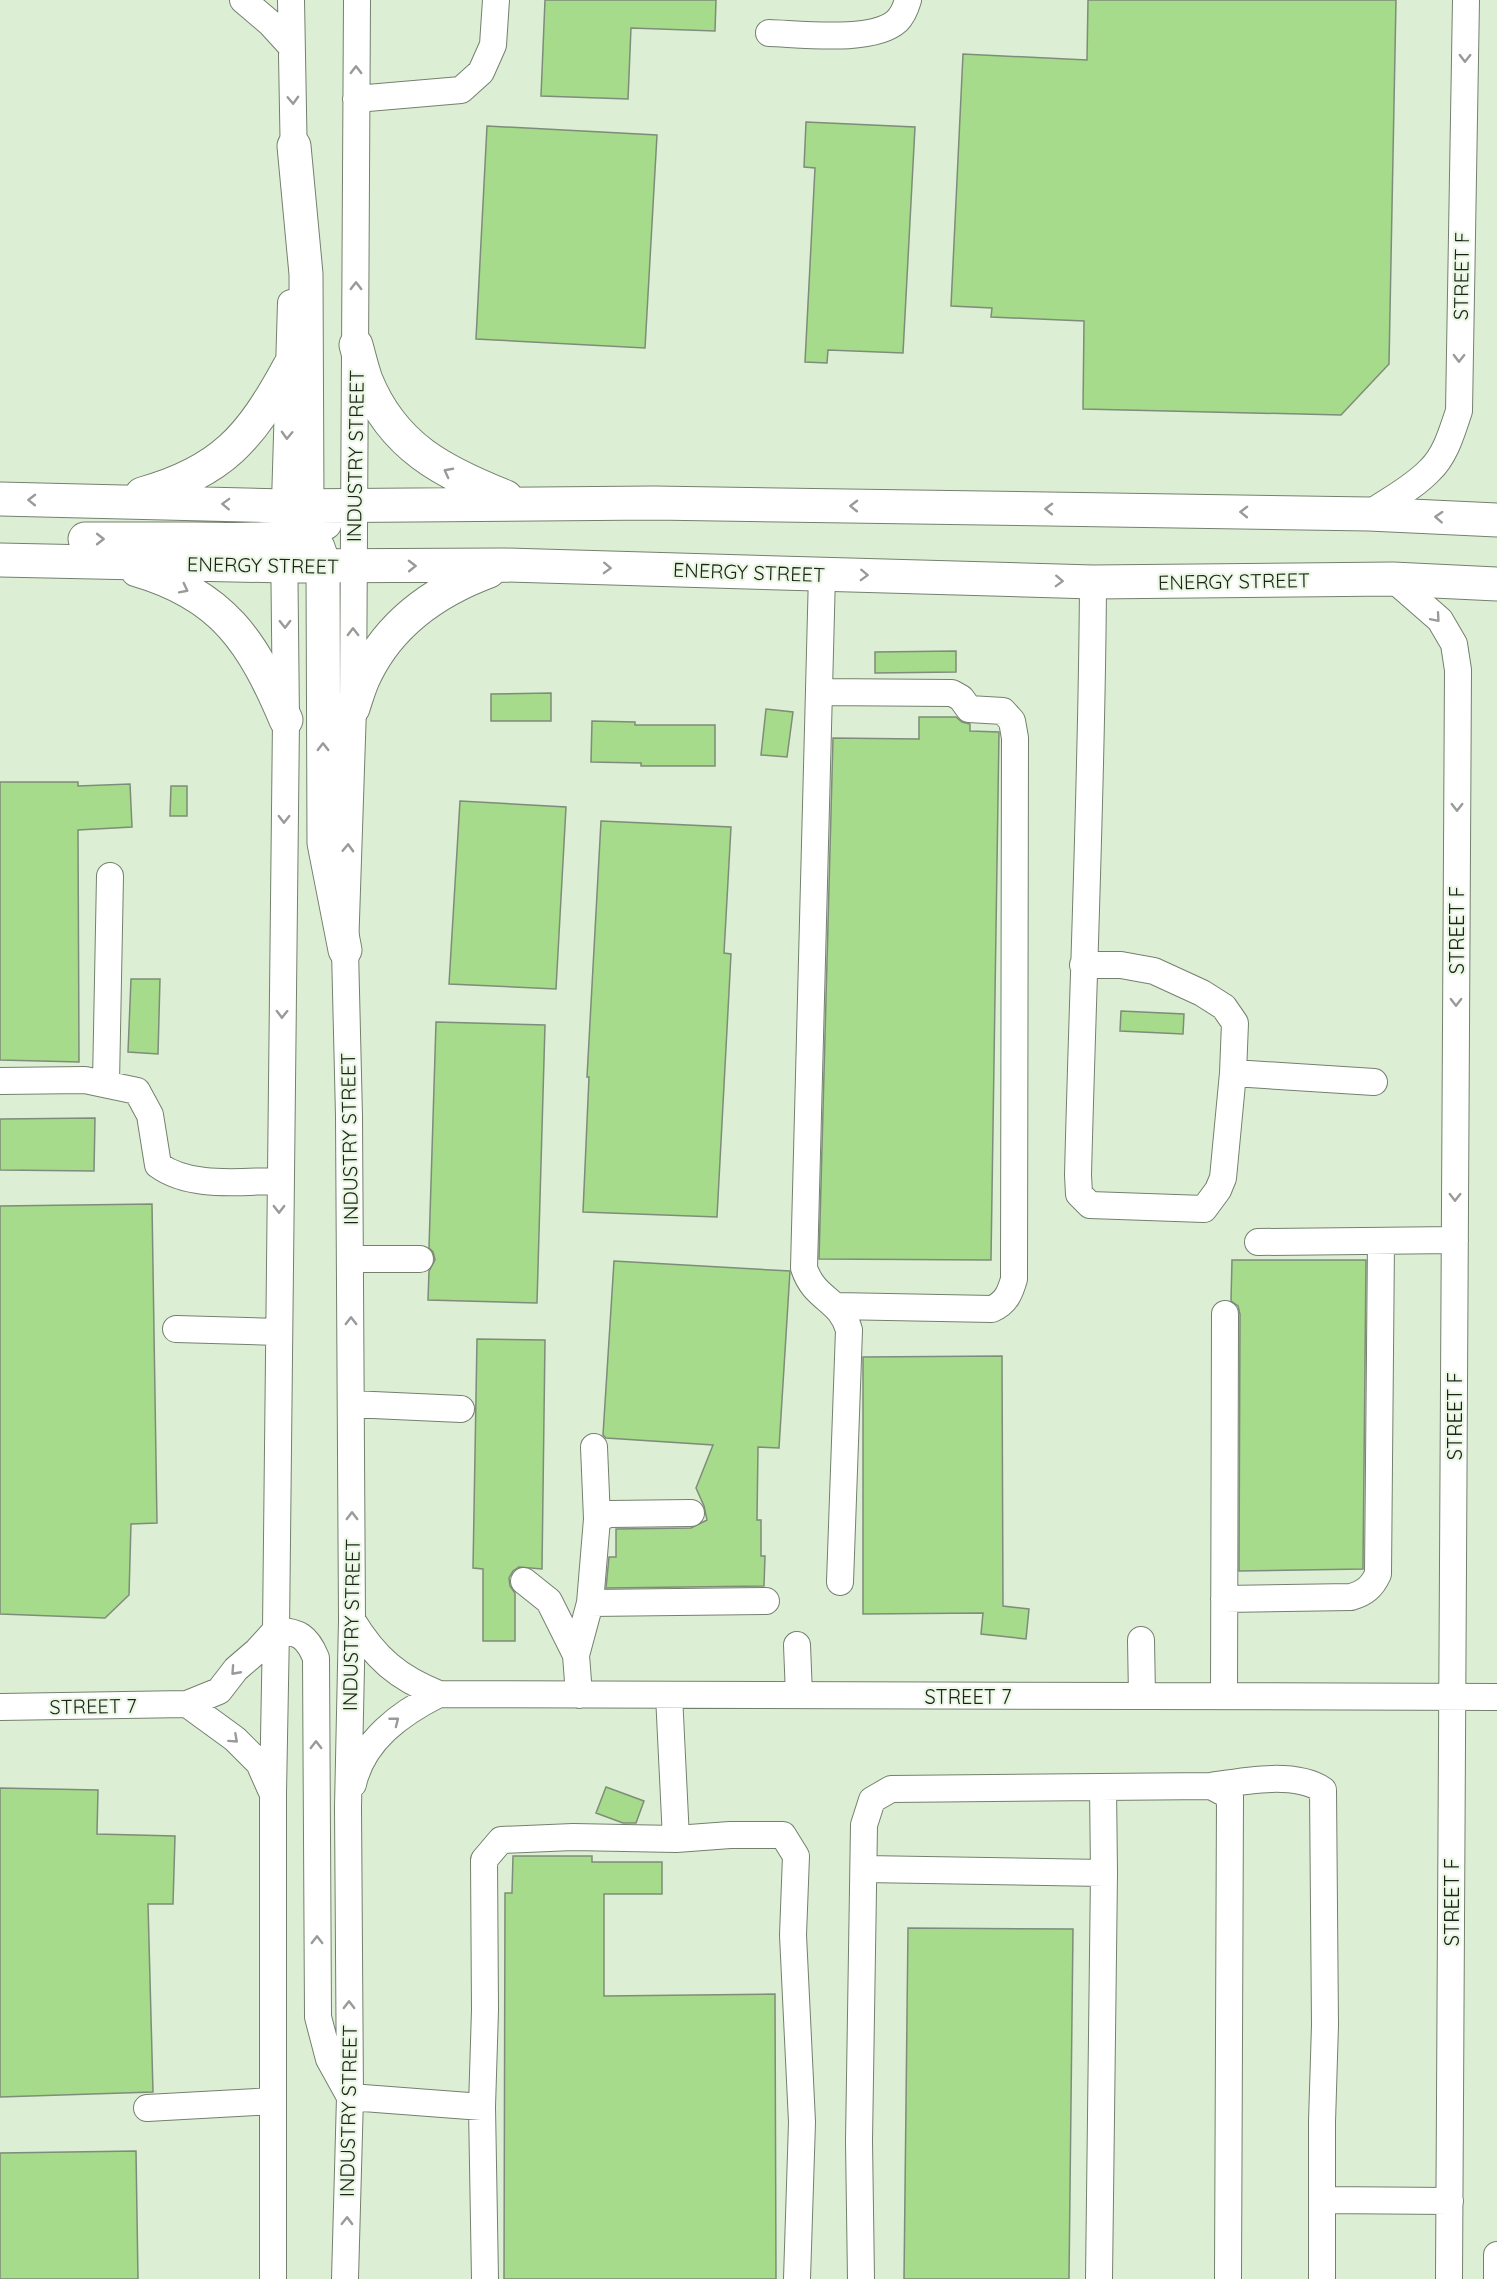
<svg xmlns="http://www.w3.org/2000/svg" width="1497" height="2279" font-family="Quicksand,sans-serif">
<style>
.built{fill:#dcefd4}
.building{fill:#a5db8a;stroke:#7f8c7a;stroke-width:1.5}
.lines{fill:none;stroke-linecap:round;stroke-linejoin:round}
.minor-casing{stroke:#74806e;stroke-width:28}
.major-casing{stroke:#74806e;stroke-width:35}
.minor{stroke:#fff;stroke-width:26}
.major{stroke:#fff;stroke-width:33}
.oneway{stroke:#999b98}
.labels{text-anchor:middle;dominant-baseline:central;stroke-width:4.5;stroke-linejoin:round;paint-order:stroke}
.street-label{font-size:20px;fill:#1c2119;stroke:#eaf8e3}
</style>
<rect width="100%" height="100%" fill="#eaf8e3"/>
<path class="built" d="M0 0H1497V2279H0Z"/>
<path class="building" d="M545 0H716L715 31 631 28 628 99 541 96Z
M1088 0H1396L1389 364 1341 415 1083 409 1084 321 991 317 992 308 951 306 963 54 1087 60Z
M806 122 915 127 903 353 828 350 827 363 805 362 815 168 804 167Z
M487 126 657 135 645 348 476 339Z
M956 651V672L875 673V652Z
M551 693V721H491V694Z
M766 709 793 712 787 757 761 755Z
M919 717H956L962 722 970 724V731L999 732 991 1260 819 1259 833 738 919 739Z
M592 721 635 722V725H715V766H641V763L591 762Z
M0 782H78V786L130 784 132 827 78 830 79 1062 0 1060Z
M171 786H187V816H170Z
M460 801 566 807 556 989 449 984Z
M601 821 731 827 724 953 731 954 717 1217 583 1212 589 1077H587Z
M131 979H160L158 1054 128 1052Z
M1121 1011 1184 1014 1183 1034 1120 1031Z
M436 1022 545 1025 537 1303 428 1300 429 1271 435 1260 433 1252 429 1248Z
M95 1118 94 1171 0 1170V1119Z
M152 1204 157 1523 131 1524 129 1595 105 1618 0 1614V1206Z
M1232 1260H1366L1363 1569 1239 1571 1240 1314 1238 1306 1231 1301Z
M614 1261 790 1271 779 1448 758 1447 757 1520H761V1556H765L764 1586 606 1588 609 1557H616V1529L691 1528 707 1520 704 1506 696 1488 713 1445 606 1438 603 1435Z
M477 1339 545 1340 542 1569 519 1567 513 1571 509 1578 510 1586 515 1593V1641H483V1569L473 1568Z
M1002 1356 1003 1606 1029 1609 1026 1639 981 1634 983 1613 863 1614V1357Z
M606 1787 644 1801 636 1823H623L596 1813Z
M0 1788 98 1790 97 1834 175 1836 173 1904H148L153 2092 0 2097Z
M513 1856H592V1862H662V1894H604V1996L775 1994 776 2279H504L505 1893H512Z
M908 1928 1073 1929 1069 2279H904Z
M136 2151 138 2279H0V2153Z"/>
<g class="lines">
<g class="minor-casing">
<path id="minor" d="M243 0 270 23 291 46
M291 0 294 165
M769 33C801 34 873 43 897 21 902 16 906 7 908 0
M356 99 461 90 481 72 493 45 496 0
M1369 514C1389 500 1413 488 1430 470 1446 455 1452 431 1459 411L1466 0
M822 574 804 1268C815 1301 840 1298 849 1330L840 1582
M1393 579 1440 620 1454 644 1458 670 1449 2279
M819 692 952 693 961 698 969 709 1003 711 1012 721 1015 738 1014 1279C1010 1293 1006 1303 992 1309L836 1306
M1083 965H1121L1154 971 1202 993 1224 1007 1235 1023 1233 1073 1223 1178 1218 1190 1204 1209 1090 1205 1079 1194 1078 1175C1083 977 1092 780 1093 582
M1233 1073 1374 1082
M0 1081 85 1080 137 1091 150 1115 158 1165C191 1189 241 1181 280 1181
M106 1083 110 876
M1258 1242 1455 1240
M350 1259H420
M176 1329 278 1332
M351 1404 461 1409
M597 1519 609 1514 691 1513
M524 1581 549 1601 576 1655 579 1695
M1224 1599 1351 1597C1365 1593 1372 1587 1378 1574L1381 1241
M590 1603 766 1601
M352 1620C375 1658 398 1678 439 1694L1497 1697
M1141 1640 1142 1696
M797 1645 799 1695
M576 1655 590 1603 597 1519 594 1447
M669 1695 676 1839
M1224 1696 1225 1314
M187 1704 235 1739 259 1763 271 1790
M0 1707 187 1704 219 1691 236 1669 257 1651 276 1630C299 1632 307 1636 316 1658L318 2017 329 2059 350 2097 482 2107
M353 1784C363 1740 401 1713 439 1694
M1211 1786C1243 1781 1295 1771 1323 1790L1325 2025 1322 2122V2279
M1103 1787 1104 1873
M864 1869 1104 1873 1099 2279
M147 2108 273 2101
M1323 2200 1450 2201
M273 2279V1793L276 1630 286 720 284 536 291 303
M345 2279 350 2097 348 1807 352 1620 349 1116 345 950 353 708 357 0
M485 2279 482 2107 485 2010 484 1860 501 1840 573 1837 676 1839 730 1835H783L796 1856 793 1935 802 2122 797 2279
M861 2279 859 2141 864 1825 872 1800 891 1789 1211 1786 1230 1796 1228 2279
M1497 2279V2255"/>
</g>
<g class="major-casing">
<path id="major" d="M294 146 306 274 307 505 315 525
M356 345C359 356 362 369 366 380 393 447 443 472 506 497
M142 494C222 472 251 437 289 367
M0 499 285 506 654 503 1369 514 1497 520
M285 506C303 523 319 539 323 565L324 843 345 950
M85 539C122 539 160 539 197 539 236 539 291 544 325 523
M0 560 284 566 505 565 1093 582 1393 579 1497 584
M137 570C223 595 253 642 286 720
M353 708C357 696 360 684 366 673 391 622 438 590 489 571"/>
</g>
<use href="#minor" class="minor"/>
<use href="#major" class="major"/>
</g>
<defs><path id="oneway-chevron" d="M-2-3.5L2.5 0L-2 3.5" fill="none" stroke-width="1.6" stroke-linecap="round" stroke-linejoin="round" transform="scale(1.5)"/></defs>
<g class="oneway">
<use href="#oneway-chevron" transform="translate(1465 58) rotate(91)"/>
<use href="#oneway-chevron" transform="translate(356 70) rotate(-90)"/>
<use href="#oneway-chevron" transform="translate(293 100) rotate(88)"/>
<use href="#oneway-chevron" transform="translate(356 286) rotate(-90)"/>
<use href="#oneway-chevron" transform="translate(1459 358) rotate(91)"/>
<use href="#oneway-chevron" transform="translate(287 435) rotate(92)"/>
<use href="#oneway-chevron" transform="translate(448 472) rotate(-152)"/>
<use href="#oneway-chevron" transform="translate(32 500) rotate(-179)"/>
<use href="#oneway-chevron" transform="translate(226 504) rotate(-178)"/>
<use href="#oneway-chevron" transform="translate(854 506) rotate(-179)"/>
<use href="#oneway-chevron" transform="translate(1049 509) rotate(-179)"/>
<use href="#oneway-chevron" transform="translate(1244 512) rotate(-179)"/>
<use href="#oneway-chevron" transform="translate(1439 517) rotate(-177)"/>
<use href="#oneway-chevron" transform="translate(100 539)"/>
<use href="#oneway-chevron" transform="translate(412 566) rotate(-1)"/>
<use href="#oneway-chevron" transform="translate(607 568) rotate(2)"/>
<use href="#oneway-chevron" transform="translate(864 575) rotate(2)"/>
<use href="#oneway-chevron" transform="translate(1059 581) rotate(2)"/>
<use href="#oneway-chevron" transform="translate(184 589) rotate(27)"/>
<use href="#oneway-chevron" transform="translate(1436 618) rotate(49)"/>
<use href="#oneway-chevron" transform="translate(285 624) rotate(89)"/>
<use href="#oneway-chevron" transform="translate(353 632) rotate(-90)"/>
<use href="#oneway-chevron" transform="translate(323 747) rotate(-90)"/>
<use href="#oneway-chevron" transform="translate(1457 807) rotate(90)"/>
<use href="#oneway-chevron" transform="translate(284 819) rotate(91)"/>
<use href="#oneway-chevron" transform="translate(348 848) rotate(-88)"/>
<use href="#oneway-chevron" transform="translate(1456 1002) rotate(90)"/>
<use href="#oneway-chevron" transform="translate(282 1014) rotate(91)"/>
<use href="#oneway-chevron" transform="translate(1455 1197) rotate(90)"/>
<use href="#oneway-chevron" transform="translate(279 1209) rotate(90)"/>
<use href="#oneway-chevron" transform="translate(351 1321) rotate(-90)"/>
<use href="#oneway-chevron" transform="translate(352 1516) rotate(-90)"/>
<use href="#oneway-chevron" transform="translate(235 1671) rotate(132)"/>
<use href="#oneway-chevron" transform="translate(395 1721) rotate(-38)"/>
<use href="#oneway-chevron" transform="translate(234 1739) rotate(42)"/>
<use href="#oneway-chevron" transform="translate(316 1745) rotate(-90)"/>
<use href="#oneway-chevron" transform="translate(317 1940) rotate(-90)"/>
<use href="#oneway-chevron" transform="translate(349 2005) rotate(-90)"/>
<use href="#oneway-chevron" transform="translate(347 2221) rotate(-89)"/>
</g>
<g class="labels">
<g class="street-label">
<text transform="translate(1461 276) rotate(-89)">STREET F</text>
<text transform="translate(355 456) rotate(-89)">INDUSTRY STREET</text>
<text transform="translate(263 565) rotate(1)">ENERGY STREET</text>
<text transform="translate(749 572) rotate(2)">ENERGY STREET</text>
<text transform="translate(1234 581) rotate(-1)">ENERGY STREET</text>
<text transform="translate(1456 930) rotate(-90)">STREET F</text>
<text transform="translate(349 1139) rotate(-91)">INDUSTRY STREET</text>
<text transform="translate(1454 1416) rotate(-90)">STREET F</text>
<text transform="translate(351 1625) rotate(-89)">INDUSTRY STREET</text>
<text x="968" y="1696">STREET 7</text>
<text transform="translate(93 1706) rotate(-1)">STREET 7</text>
<text transform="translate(1451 1902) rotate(-90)">STREET F</text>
<text transform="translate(348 2111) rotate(-89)">INDUSTRY STREET</text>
</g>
</g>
</svg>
